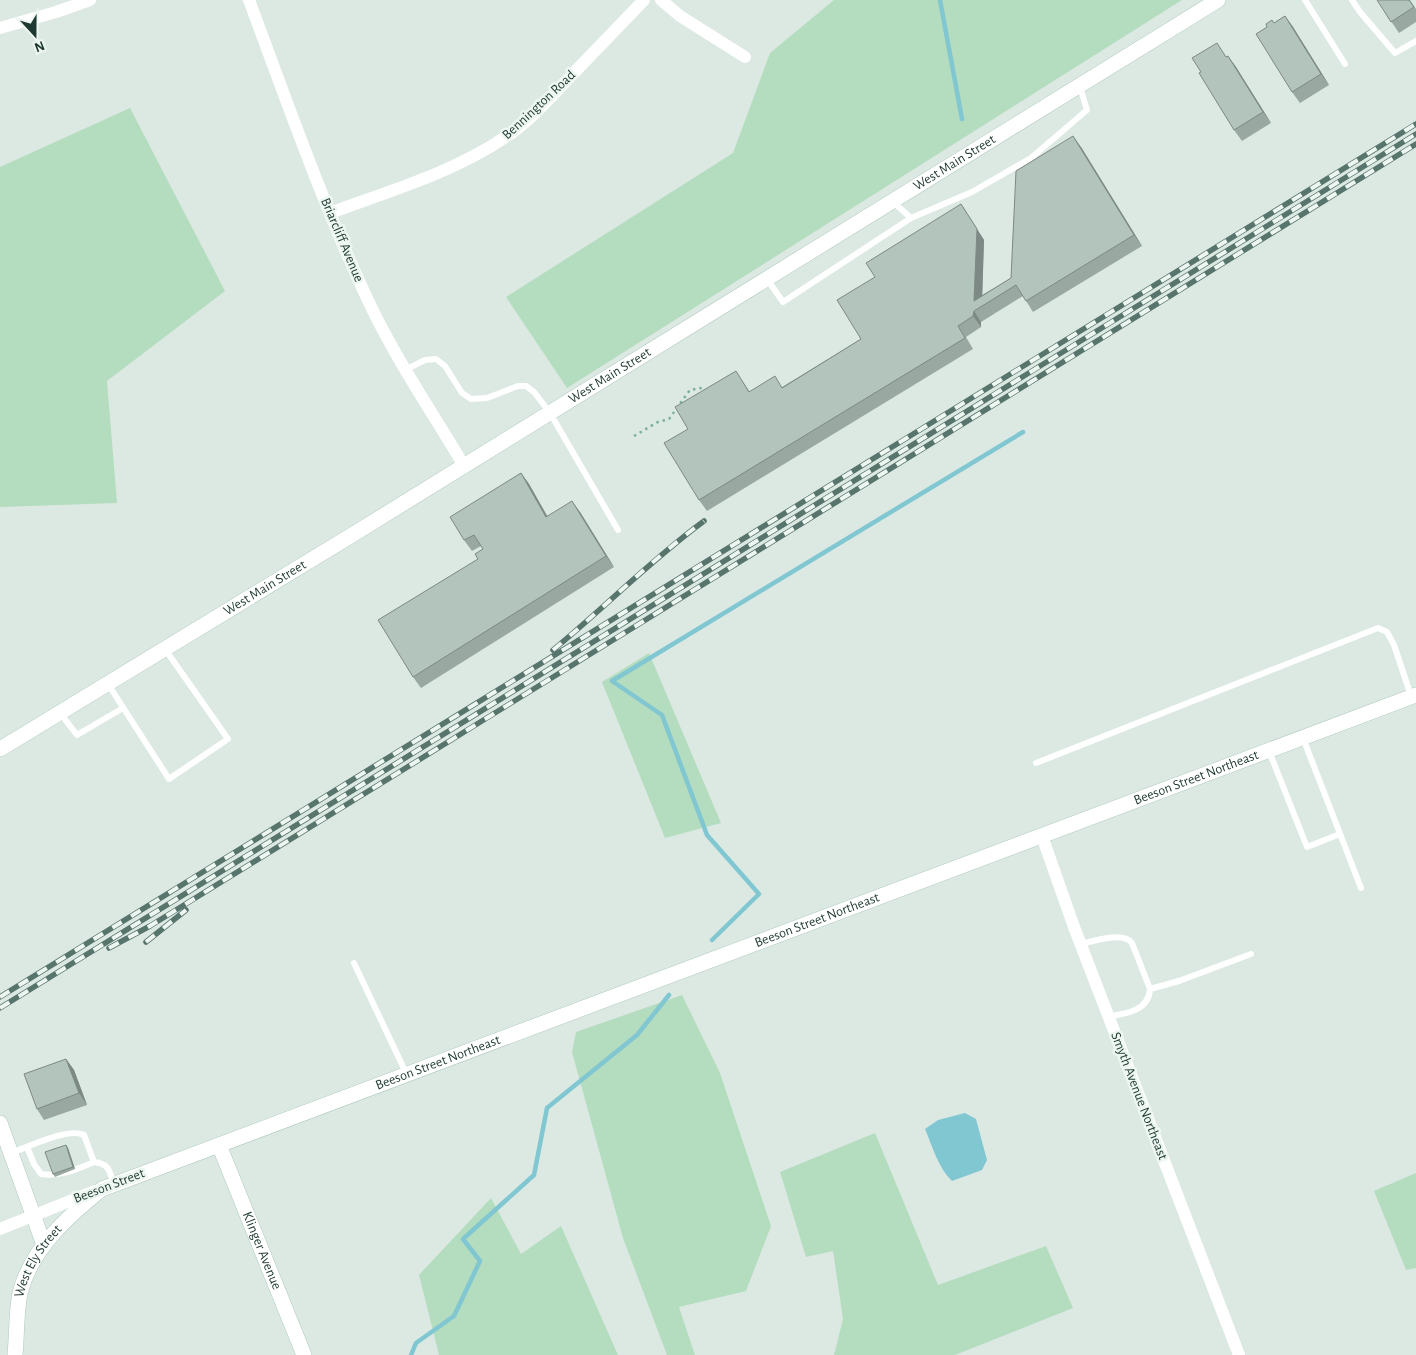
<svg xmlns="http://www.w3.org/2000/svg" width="1416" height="1355" font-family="'Alegreya Sans',sans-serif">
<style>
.green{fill:#b4dcbe}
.water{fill:#81c7d2}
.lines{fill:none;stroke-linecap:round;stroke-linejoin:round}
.stream{stroke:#81c7d2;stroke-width:4.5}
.secondary-casing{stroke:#afcabf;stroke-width:16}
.path{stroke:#7baf9d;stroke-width:2.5;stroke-dasharray:2.5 4;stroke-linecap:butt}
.lane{stroke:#fff;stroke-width:6}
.street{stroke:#fff;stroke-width:12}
.secondary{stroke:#fff;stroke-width:15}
.rail-casing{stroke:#58756d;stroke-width:5.5}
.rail{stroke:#edf6f1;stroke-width:4;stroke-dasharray:11;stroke-linecap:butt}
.wall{fill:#99a9a2}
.shaded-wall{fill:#7d8984}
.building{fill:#b2c4bc;stroke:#7d8984}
.labels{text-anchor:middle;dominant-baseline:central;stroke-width:5;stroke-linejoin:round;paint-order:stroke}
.street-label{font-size:14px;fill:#1e3931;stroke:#edf6f1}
</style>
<rect width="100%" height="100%" fill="#dce9e3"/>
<path class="green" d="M834 0H1182L567 388 506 297 733 153 770 53Z
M130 108 225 291 107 381 117 503 0 507V167Z
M649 653 721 823 665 838 602 682Z
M682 995 720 1073 771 1226 746 1291 679 1307 695 1355H667L623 1238 572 1052 576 1032Z
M875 1133 938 1285 1046 1246 1073 1308 955 1355H834L843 1319 833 1251 806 1257 780 1172Z
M1416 1173V1268L1406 1270 1374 1191Z
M491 1198 521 1254 561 1226 618 1355H439L419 1275Z"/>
<path class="water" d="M965 1113 976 1119 987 1160 982 1170 952 1181C939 1169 932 1146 925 1129L938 1120Z"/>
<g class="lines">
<path class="stream" d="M940 0 962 119
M712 940 759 894 707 835 662 715 612 681 1023 432
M411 1355 416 1343 454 1316 480 1261 463 1239 534 1175 547 1108 637 1035 669 995"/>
<g class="secondary-casing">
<g id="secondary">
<path id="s1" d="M0 749 352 535 1218 0"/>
<path d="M0 1123 44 1245"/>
<path id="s2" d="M219 1145 304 1355"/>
<path id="s3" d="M15 1355C17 1334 16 1314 20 1293 31 1249 68 1216 102 1189L1416 695"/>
</g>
</g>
<path class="path" d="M634 436 658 422 669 419 690 390 700 388 706 391"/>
<path class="lane" d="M1305 0 1345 64
M1352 0 1360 12 1395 53 1416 41
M893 202 911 218 972 192 1031 158 1087 110 1080 87
M767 279 783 302 911 218
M407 369 425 360 436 359 445 366 462 393 471 399 487 398 518 386H526L534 392 550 413 618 530
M108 684 169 779 228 739 165 649
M60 713 77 735 123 708
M1303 738 1361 888
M1269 751 1307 847 1340 834
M1036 763 1378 628 1387 632 1394 645 1411 696
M1081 944C1094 941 1123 931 1132 943L1150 989C1149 1010 1127 1014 1109 1016
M354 963 406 1073
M1150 989 1179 981 1251 954
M27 1147 34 1164 41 1174C60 1177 77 1169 94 1162
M11 1153C28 1147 69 1127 84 1135L94 1162C110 1164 109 1171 114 1184"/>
<path class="street" d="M249 0C286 99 321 200 366 296 393 355 431 410 464 466
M661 0 680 16 745 57
M0 28 56 12 90 0
M330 213C389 191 452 173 504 138 528 123 548 100 568 79 593 53 619 26 644 0
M1042 836 1074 927 1239 1355
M0 1229 95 1191"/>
<use href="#secondary" class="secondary"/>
<g class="rail-casing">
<path id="rail" d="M553 650C604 608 651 560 704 521
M146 942 186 910
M109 948 150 926 1416 144
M0 997 1416 124
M0 1008 1416 134"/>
</g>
<use href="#rail" class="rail"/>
</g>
<path class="wall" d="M1377 0H1410L1416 9V22L1399 33Z
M1285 16 1293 27 1329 85 1300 103 1292 92 1274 23Z
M1226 56H1228L1236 67 1271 123 1242 141 1234 130Z
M1081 147 1142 246 1033 312 1023 296 981 322V327L966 337 973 349 707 511 699 500 688 429 743 382 750 392 782 387 861 339 875 277 961 204 984 240 982 295 1011 278Z
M521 473 529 484 547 516 580 512 614 567 421 688 413 677 478 559 483 549 481 546 472 551 464 540Z
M66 1059 74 1070 87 1105 44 1120 37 1109Z
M66 1145 68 1148 75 1169 55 1177 53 1174Z"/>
<path class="shaded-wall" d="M1285 16 1293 27 1329 85 1321 74Z
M1228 56 1236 67 1271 123 1263 112Z
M1073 136 1081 147 1142 246 1134 235Z
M961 204 984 240 982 305 974 301Z
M974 311 981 322V327L973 316Z
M521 473 529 484 554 528 546 517Z
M572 501 580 512 614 567 606 556Z
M66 1059 74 1070 87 1105 79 1093Z
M66 1145 68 1148 75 1169 73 1167Z"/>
<path class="building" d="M1377 0H1409L1414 7 1391 22Z
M1285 16 1321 74 1292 92 1256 34 1267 27 1266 24 1272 20 1274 23Z
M1217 43 1226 57 1228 56 1263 112 1234 130 1199 73 1201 72 1192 58Z
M1073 136 1134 235 1026 301 1016 285 974 311 973 316 958 326 965 338 699 500 664 443 688 429 675 407 736 371 749 392 775 376 782 388 861 339 837 300 875 277 866 263 961 204 977 229 974 301 1011 278 1016 171Z
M521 473 546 517 572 501 606 556 413 677 378 620 478 559 475 554 483 549 474 535 464 540 450 517Z
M66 1059 79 1093 37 1109 24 1074Z
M66 1145 73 1167 53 1174 45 1152Z"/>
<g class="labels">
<g class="street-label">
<text transform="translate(539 105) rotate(-43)">Bennington Road</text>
<text stroke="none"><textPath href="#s1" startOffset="1120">West Main Street</textPath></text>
<text transform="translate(342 240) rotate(67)">Briarcliff Avenue</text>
<text stroke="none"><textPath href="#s1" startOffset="715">West Main Street</textPath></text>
<text stroke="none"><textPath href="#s1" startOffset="310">West Main Street</textPath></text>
<text stroke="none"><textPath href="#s3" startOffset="1366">Beeson Street Northeast</textPath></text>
<text stroke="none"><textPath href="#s3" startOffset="961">Beeson Street Northeast</textPath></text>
<text stroke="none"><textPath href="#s3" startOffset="556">Beeson Street Northeast</textPath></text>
<text transform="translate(1139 1096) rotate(69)">Smyth Avenue Northeast</text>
<text transform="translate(109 1186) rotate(-21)">Beeson Street</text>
<text stroke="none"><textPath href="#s2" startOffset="114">Klinger Avenue</textPath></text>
<text stroke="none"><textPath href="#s3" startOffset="99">West Ely Street</textPath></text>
</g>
</g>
<g transform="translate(35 35) rotate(159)" stroke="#edf6f1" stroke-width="4" paint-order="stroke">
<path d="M0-4L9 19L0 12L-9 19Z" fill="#1e3931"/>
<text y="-8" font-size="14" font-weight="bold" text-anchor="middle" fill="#1e3931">N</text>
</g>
</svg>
